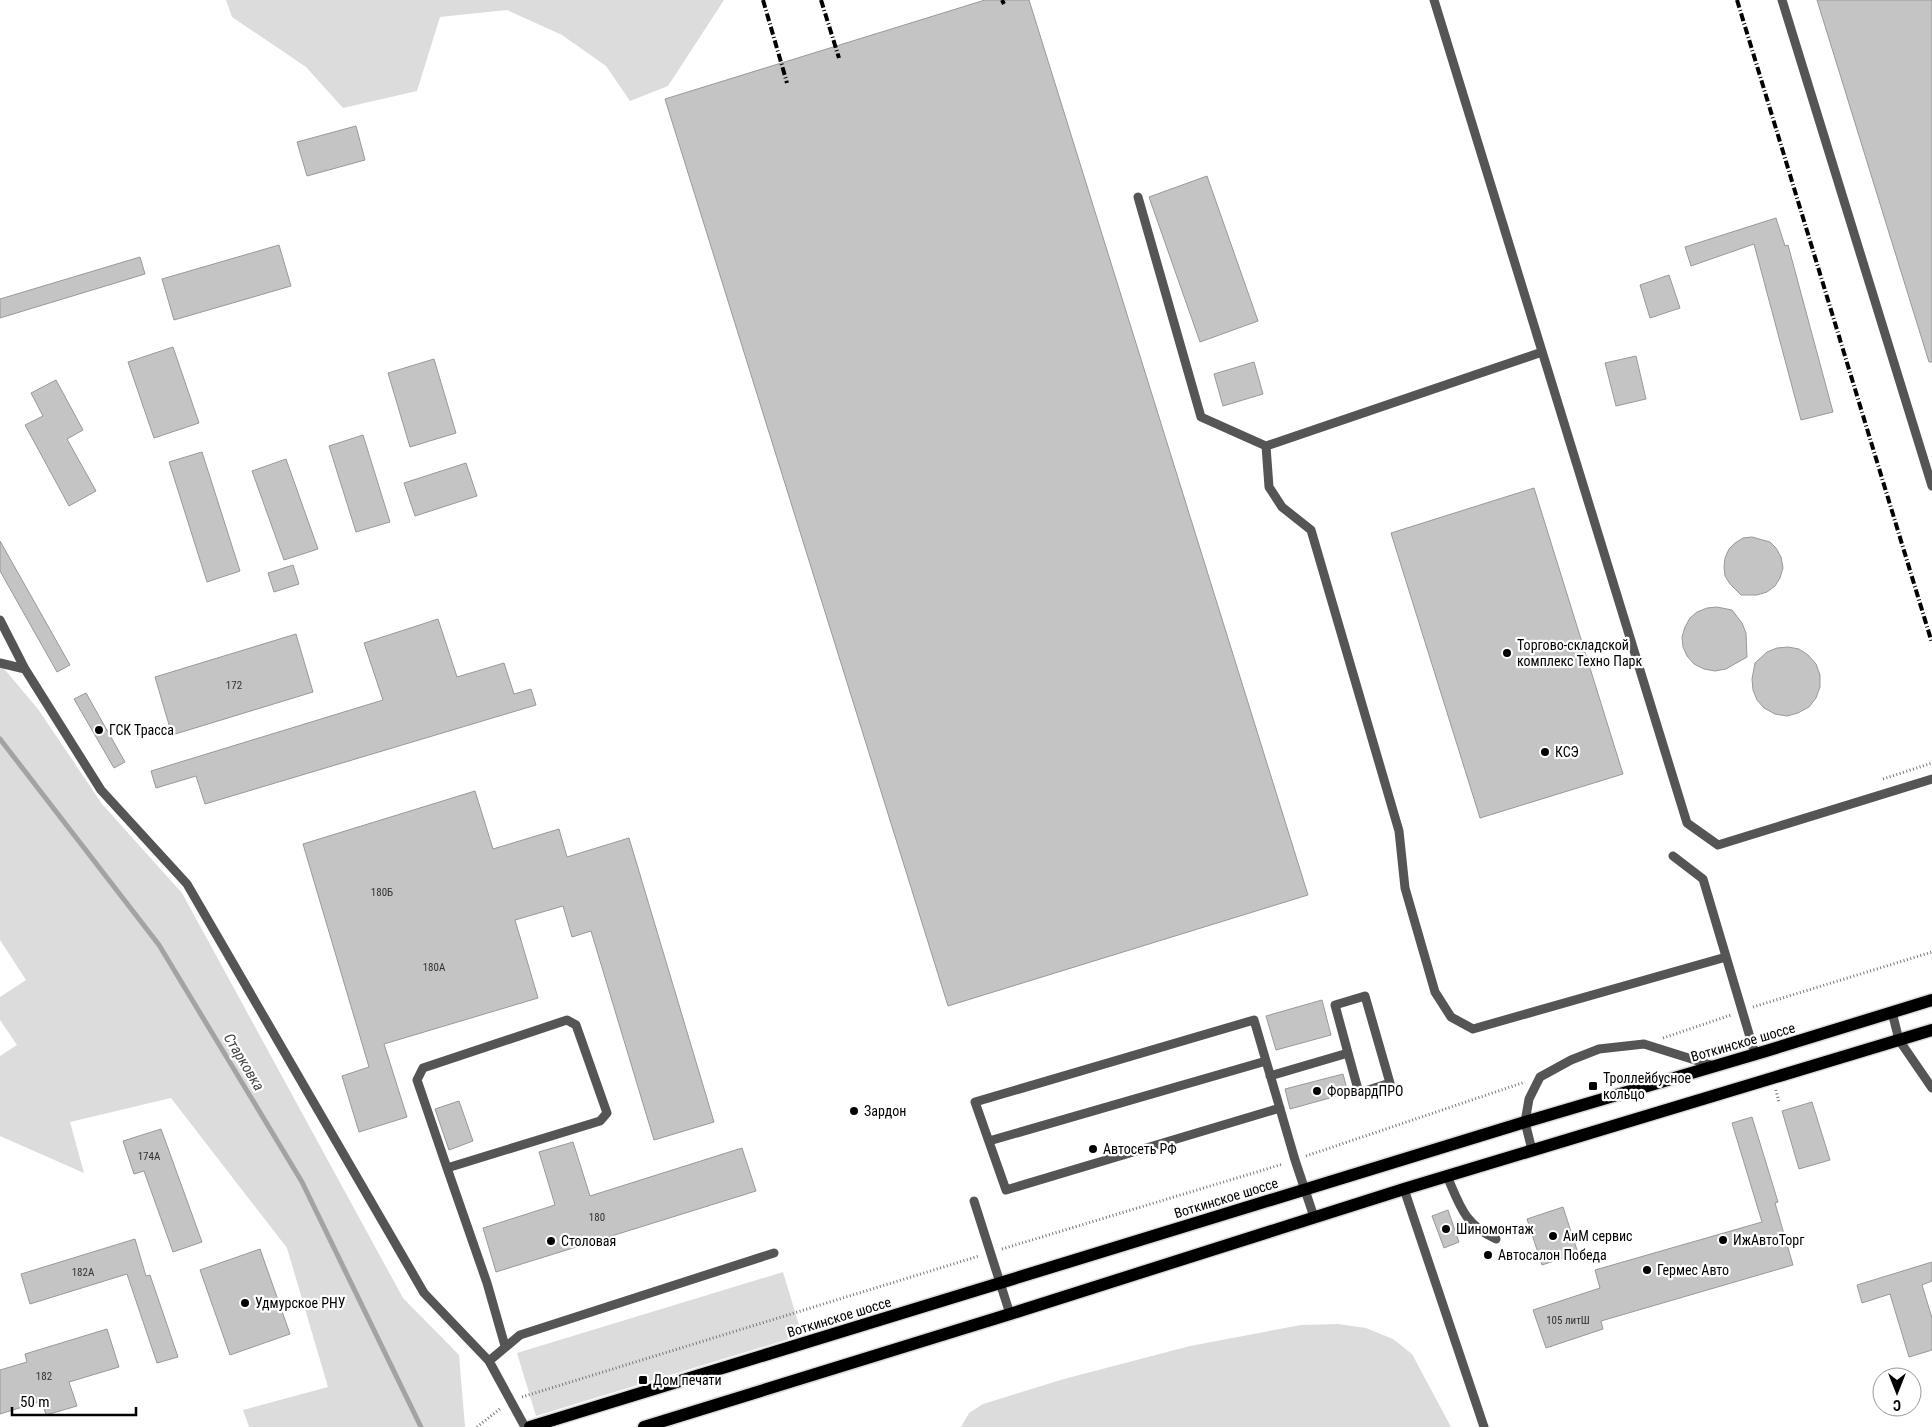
<svg xmlns="http://www.w3.org/2000/svg" width="1932" height="1427" font-family="'Roboto Condensed',sans-serif">
<style>
.green{fill:#dcdcdc}
.lines{fill:none;stroke-linecap:round;stroke-linejoin:round}
.stream{stroke:#a3a3a3;stroke-width:5}
.building{fill:#c4c4c4;stroke:#999}
.primary-casing{stroke:#dbdbdb;stroke-width:15}
.path{stroke:#777;stroke-width:3;stroke-dasharray:1 2.5;stroke-linecap:butt}
.lane{stroke:#555;stroke-width:9}
.primary{stroke:#000;stroke-width:12}
.rail{stroke:#000;stroke-width:4;stroke-dasharray:8 2.5 1 2.5;stroke-linecap:butt}
.poi-dot{fill:#000;stroke:#fff;stroke-width:2}
.labels{text-anchor:middle;dominant-baseline:central;stroke-width:4.5;stroke-linejoin:round;paint-order:stroke}
.number-label{font-size:11px;fill:#313131}
.poi-label{font-size:14px;fill:#000;stroke:#fff;text-anchor:start}
.street-label{font-size:14px;fill:#000;stroke:#fff}
.water-label{font-size:15px;font-style:italic;fill:#444;stroke:#fff}
</style>
<rect width="100%" height="100%" fill="#fff"/>
<path class="green" d="M226 0H724L668 86 630 101 606 66 562 35 507 10 440 17 417 91 343 108 306 67 232 17Z
M0 664 38 709 102 804 182 893 403 1298 459 1355 465 1427H249L243 1410 328 1387 287 1248 171 1098 70 1122 84 1173 0 1136V1056L17 1045 0 1020V997L26 980 0 940Z
M783 1272 802 1335 536 1416 517 1353Z
M1338 1324 1366 1328 1393 1339 1412 1354 1451 1427H961L969 1413 983 1404 1064 1379 1190 1346 1301 1325Z"/>
<g class="lines">
<path class="stream" d="M0 739 159 945 302 1182 421 1427"/>
</g>
<path class="building" d="M985 0H1029L1308 895 948 1006 665 99Z
M1817 0H1932V362H1929Z
M356 126 365 160 307 176 297 142Z
M1207 176 1258 321 1200 342 1149 197Z
M1776 218 1785 246 1788 245 1833 412 1801 420 1754 244 1691 266 1685 247Z
M279 245 291 286 174 320 162 279Z
M140 257 145 274 0 318V299Z
M1669 275 1680 308 1650 318 1640 285Z
M173 347 199 423 154 438 128 362Z
M1636 356 1646 399 1616 406 1605 363Z
M434 359 456 433 410 447 388 373Z
M1254 362 1263 394 1223 406 1214 374Z
M56 380 83 430 67 439 96 491 69 506 25 425 43 416 31 393Z
M363 435 390 522 356 532 329 446Z
M202 452 240 571 207 582 169 462Z
M286 459 318 549 284 560 252 471Z
M466 463 477 496 415 516 404 483Z
M1534 488 1623 774 1480 818 1391 533Z
M1752 537 1770 542 1776 548 1781 557 1783 568 1780 578 1775 586 1767 592 1757 595H1741L1730 584 1725 576 1724 567 1725 558 1729 549 1735 543 1743 538Z
M0 541 70 665 57 672 0 571Z
M293 565 299 584 274 592 268 573Z
M1717 607 1732 610 1742 623 1746 633 1747 657 1726 669 1715 671 1704 669 1694 664 1687 656 1683 647 1682 637 1685 627 1690 618 1697 612 1707 608Z
M438 619 457 677 504 663 514 694 531 689 536 705 205 804 196 776 156 788 151 771 383 700 364 643Z
M296 634 313 692 172 735 155 677Z
M1788 647 1799 649 1808 655 1816 664 1820 675V687L1816 698 1809 707 1798 713 1787 716 1775 714 1764 708 1757 700 1753 690 1752 679 1755 663 1767 652 1777 648Z
M86 693 125 762 114 768 74 699Z
M475 791 493 849 559 829 567 857 629 838 714 1122 654 1140 591 931 572 937 563 906 515 920 538 998 384 1044 407 1117 359 1132 342 1076 369 1067 303 844Z
M1322 1000 1331 1035 1276 1050 1266 1016Z
M1343 1074 1348 1093 1290 1109 1285 1089Z
M459 1101 473 1141 449 1150 435 1109Z
M1812 1102 1830 1160 1799 1169 1782 1111Z
M1752 1117 1778 1202 1775 1203 1793 1265 1601 1321 1603 1329 1546 1348 1533 1310 1600 1288 1595 1270 1762 1222 1732 1123Z
M161 1129 202 1242 173 1252 144 1171 134 1174 123 1141Z
M573 1142 590 1196 742 1148 756 1191 496 1272 483 1228 555 1205 539 1152Z
M1563 1207 1578 1253 1542 1265 1527 1219Z
M1448 1210 1459 1242 1444 1248 1432 1216Z
M135 1239 146 1276 150 1275 178 1357 157 1363 127 1274 30 1304 21 1274Z
M260 1249 290 1334 230 1355 200 1270Z
M1932 1262V1281L1922 1285 1932 1318V1350L1909 1357 1890 1294 1862 1303 1857 1285Z
M107 1329 119 1367 69 1382 77 1406 46 1415 42 1401 0 1414V1370L27 1362 25 1354Z"/>
<g class="lines">
<g class="primary-casing">
<path id="primary" d="M530 1427 1525 1122 1766 1051 1932 1000
M644 1427 1010 1314 1404 1189 1932 1030"/>
</g>
<path class="path" d="M1883 779 1932 763
M1753 1007 1932 952
M1663 1038 1731 1015
M1776 1090 1779 1102
M1306 1156 1525 1082
M1002 1249 1283 1164
M522 1397 979 1256
M477 1427 501 1408"/>
<path class="lane" d="M1434 0 1687 823 1718 845 1932 779
M1782 0 1932 486
M1138 197 1201 417 1266 446 1542 352
M1266 446 1269 487 1282 507 1311 530 1399 831 1405 888 1435 992 1451 1017 1473 1029 1726 957
M0 620 25 669
M0 663 25 669 101 790 187 884 424 1293 489 1361 525 1427
M1673 856 1703 879 1755 1054
M1892 1012 1899 1040 1932 1088
M1270 1076 1348 1053 1335 1005 1365 996 1390 1083 1359 1093 1348 1053
M1280 1108 1006 1190 975 1102 1254 1020 1259 1037 1295 1160 1314 1217
M989 1141 1266 1061
M1532 1150 1525 1122 1529 1099 1540 1077 1571 1060 1599 1049 1644 1044 1714 1066
M447 1168 417 1080 423 1068 567 1020 576 1025 607 1113 600 1121 447 1168 487 1283 505 1346
M1447 1176C1460 1206 1464 1224 1496 1239
M1404 1189 1484 1427
M974 1201 1010 1314
M489 1361 520 1335 774 1253"/>
<use href="#primary" class="primary"/>
<path class="rail" d="M763 0 787 83
M821 0 839 58
M1002 0 1004 4
M1737 0 1932 643"/>
</g>
<g class="poi-dot">
<circle cx="1507" cy="653" r="5"/>
<circle cx="99" cy="730" r="5"/>
<circle cx="1545" cy="752" r="5"/>
<rect x="1588" y="1081" width="10" height="10" rx="2.5"/>
<circle cx="1317" cy="1091" r="5"/>
<circle cx="854" cy="1111" r="5"/>
<circle cx="1093" cy="1149" r="5"/>
<circle cx="1446" cy="1229" r="5"/>
<circle cx="1553" cy="1236" r="5"/>
<circle cx="1723" cy="1240" r="5"/>
<circle cx="551" cy="1241" r="5"/>
<circle cx="1488" cy="1255" r="5"/>
<circle cx="1647" cy="1270" r="5"/>
<circle cx="245" cy="1303" r="5"/>
<rect x="638" y="1375" width="10" height="10" rx="2.5"/>
</g>
<g class="labels">
<g class="number-label">
<text x="234" y="685">172</text>
<text x="382" y="892">180Б</text>
<text x="434" y="967">180А</text>
<text x="149" y="1156">174А</text>
<text x="597" y="1217">180</text>
<text x="83" y="1272">182А</text>
<text x="1568" y="1320">105 литШ</text>
<text x="44" y="1376">182</text>
</g>
<g class="poi-label">
<text x="1517" y="645">Торгово-складской<tspan x="1517" dy="16">комплекс Техно Парк</tspan></text>
<text x="109" y="730">ГСК Трасса</text>
<text x="1555" y="752">КСЭ</text>
<text x="1603" y="1078">Троллейбусное<tspan x="1603" dy="16">кольцо</tspan></text>
<text x="1327" y="1091">ФорвардПРО</text>
<text x="864" y="1111">Зардон</text>
<text x="1103" y="1149">Автосеть РФ</text>
<text x="1456" y="1229">Шиномонтаж</text>
<text x="1563" y="1236">АиМ сервис</text>
<text x="1733" y="1240">ИжАвтоТорг</text>
<text x="561" y="1241">Столовая</text>
<text x="1498" y="1255">Автосалон Победа</text>
<text x="1657" y="1270">Гермес Авто</text>
<text x="255" y="1303">Удмурское РНУ</text>
<text x="653" y="1380">Дом печати</text>
</g>
<g class="street-label">
<text transform="translate(1743 1042) rotate(-16)">Воткинское шоссе</text>
<text transform="translate(1226 1198) rotate(-17)">Воткинское шоссе</text>
<text transform="translate(839 1317) rotate(-17)">Воткинское шоссе</text>
</g>
<g class="water-label">
<text transform="translate(244 1062) rotate(59)">Старковка</text>
</g>
</g>
<g transform="translate(1897 1392) rotate(180)"><circle r="24" fill="#ffffff" stroke="#999999"/>
<path d="M0-4L9 19L0 12L-9 19Z" fill="#000000"/>
<text y="-8" font-size="14" font-weight="bold" text-anchor="middle" fill="#000000">С</text>
</g>
<path d="M12 1407v8h124v-8" fill="none" stroke="#000000" stroke-width="2.5"/>
<text x="20" y="1407" font-size="15" fill="#000000" stroke="#ffffff" stroke-width="4" paint-order="stroke">50 m</text>
</svg>
